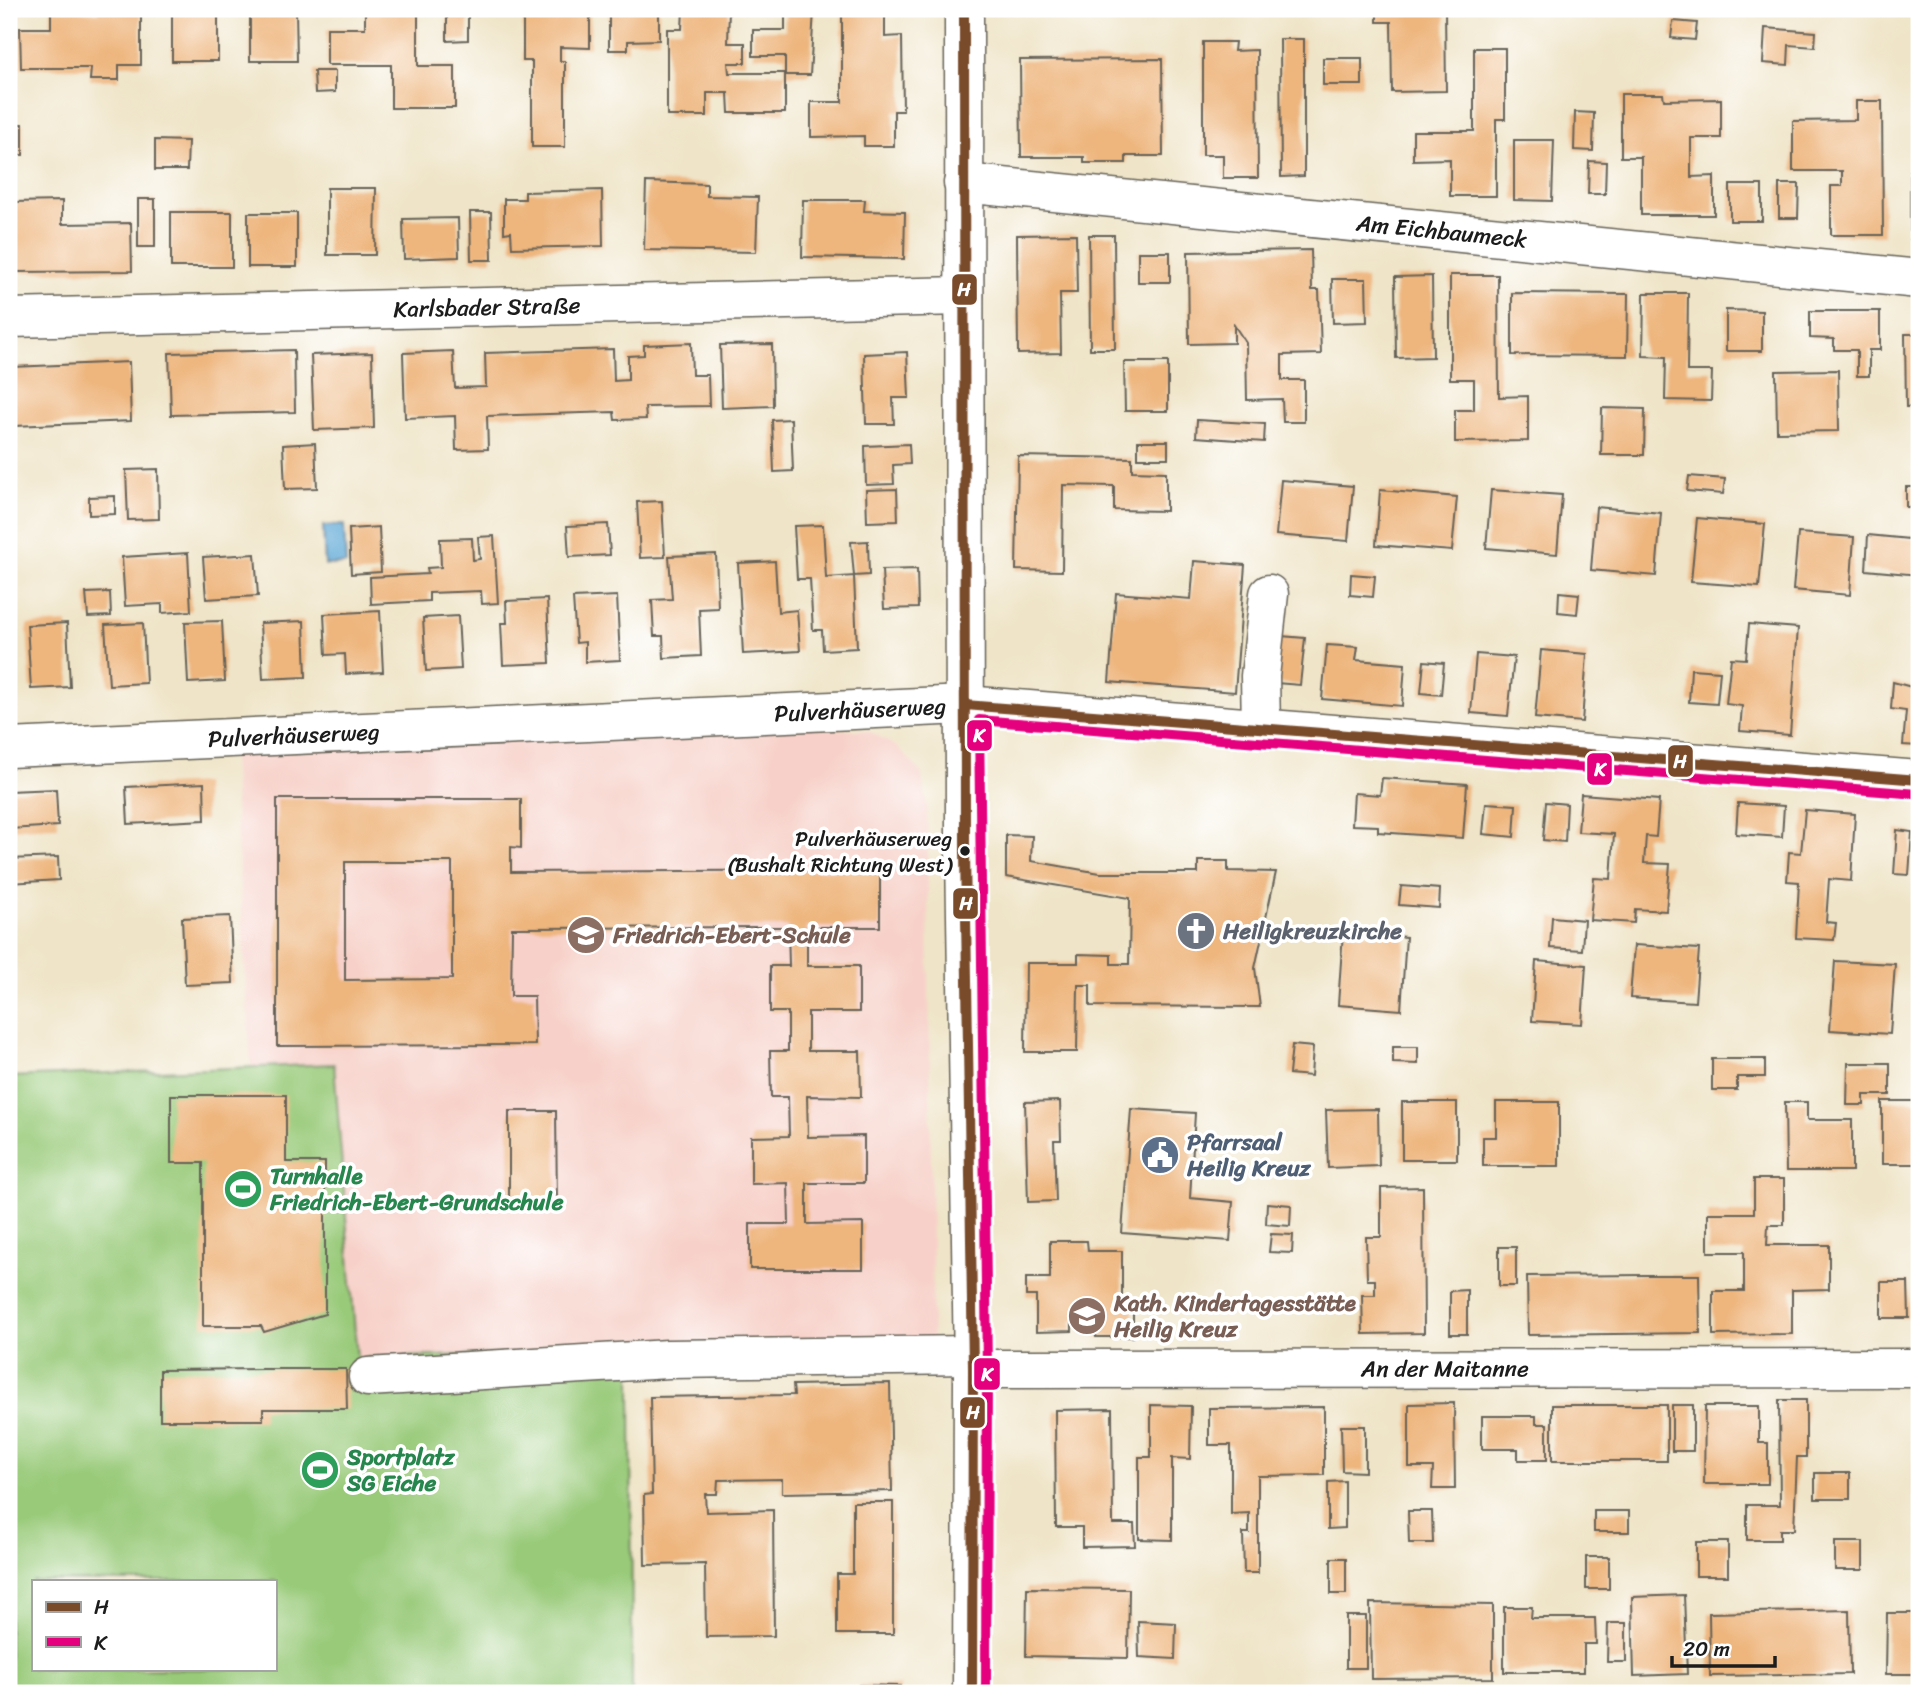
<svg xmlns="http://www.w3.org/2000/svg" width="1928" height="1702" font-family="Sriracha,sans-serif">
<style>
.built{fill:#f7d1c9}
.green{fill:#99ca79;stroke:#5a734a;stroke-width:2;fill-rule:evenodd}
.water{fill:#5ea9d6;stroke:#3d6279;stroke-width:2}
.building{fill:#eeb57d;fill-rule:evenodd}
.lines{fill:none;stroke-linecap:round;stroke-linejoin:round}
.minor-casing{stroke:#666258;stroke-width:41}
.minor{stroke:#fff;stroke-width:38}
.bus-1-casing{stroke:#fff;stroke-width:16}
.bus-2-casing{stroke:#fff;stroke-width:16}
.bus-1{stroke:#7a4b2a;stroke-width:10}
.bus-2{stroke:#e5007d;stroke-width:10}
.bus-dot{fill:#1c1c1c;stroke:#fff;stroke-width:2.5}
.labels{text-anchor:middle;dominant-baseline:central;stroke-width:7;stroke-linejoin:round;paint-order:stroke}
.bus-label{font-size:21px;fill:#1c1c1c;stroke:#fff;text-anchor:end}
.street-label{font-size:23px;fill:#1c1c1c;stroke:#fff}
.worship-label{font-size:23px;font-weight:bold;fill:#5b616d;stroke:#fff;text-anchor:start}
.education-label{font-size:23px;font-weight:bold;fill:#785e54;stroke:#fff;text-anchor:start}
.service-label{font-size:23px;font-weight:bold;fill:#4e5e75;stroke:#fff;text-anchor:start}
.leisure-label{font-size:23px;font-weight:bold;fill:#27864d;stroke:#fff;text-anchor:start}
.line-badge{stroke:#fff;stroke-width:2.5}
.badge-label{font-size:19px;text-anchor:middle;font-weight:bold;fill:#fff}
</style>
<rect width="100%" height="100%" fill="#fff"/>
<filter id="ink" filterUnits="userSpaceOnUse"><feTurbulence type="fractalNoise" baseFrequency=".0143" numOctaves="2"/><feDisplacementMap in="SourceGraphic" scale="14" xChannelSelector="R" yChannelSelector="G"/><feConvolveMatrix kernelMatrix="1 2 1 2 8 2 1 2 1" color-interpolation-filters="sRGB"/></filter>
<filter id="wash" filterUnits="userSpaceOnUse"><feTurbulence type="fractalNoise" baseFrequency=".00686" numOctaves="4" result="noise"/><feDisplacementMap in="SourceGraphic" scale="28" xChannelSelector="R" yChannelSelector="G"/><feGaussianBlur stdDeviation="1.57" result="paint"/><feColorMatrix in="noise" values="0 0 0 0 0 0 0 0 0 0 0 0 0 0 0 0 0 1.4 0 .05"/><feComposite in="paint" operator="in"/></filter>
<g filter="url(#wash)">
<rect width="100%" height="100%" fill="#efe4c7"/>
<path class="built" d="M800 726 869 731 897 747 921 772 927 805 933 1346 357 1358 334 1065 251 1066 232 754Z"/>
<path class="green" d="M334 1064 357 1358 631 1351 632 1693H9V1077ZM33 1581H275V1669H33Z"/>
<path class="water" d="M344 525 346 564 325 565 323 526Z"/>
<g id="blocks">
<path class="building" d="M9 9H16L15 32H9Z
M51 9 99 13V9H141V65H119V80H90L91 68H21L20 28H51Z
M172 9H218V61H172Z
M250 9H296L297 61H250Z
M365 9H418V66H455V108H391V65H327V28H365Z
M523 9H590V48L560 47V61H565V147H532V61H523Z
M609 9H659V40L628 41V50H609Z
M683 9H729L728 43H745V63H728L729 73H785V56H753V30H785V10H814L810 75H785V113H729L728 93H707V116H667V29H682Z
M842 9H885V37L902 36 903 111H894V146H864V136L811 137V102H842Z
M1377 9H1445L1446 91 1392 92 1391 22H1377Z
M447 11H468V40L447 41Z
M1673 21 1697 23 1695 40 1671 38Z
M1765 28 1816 32 1815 47 1789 45 1788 65 1763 63Z
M1280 39H1304V176L1281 177Z
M1203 42H1235L1234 51 1257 50 1258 178H1223V155H1203Z
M1474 48H1505V119H1496V196H1450V159L1413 160V131H1474Z
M1323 58H1362V85H1323Z
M1162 59 1163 156H1126V163H1084V157H1021L1020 60Z
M314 71H335V92L315 93Z
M1621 94H1663L1664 100 1721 99V138H1691V177L1714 176V215H1641V157H1621Z
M1856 101H1882L1883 235H1831V186H1842V171H1793V121L1856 120Z
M1575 112 1594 113 1593 151 1574 150Z
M9 124H23V155H9Z
M155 140 188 141 187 170H155Z
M1514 140H1554L1552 201 1514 200Z
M1589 161 1606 162 1605 194H1588Z
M1910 170H1919V239H1910Z
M646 182 707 184V196L758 197 756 252 644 250Z
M1779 184H1799L1798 218H1779Z
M1730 185H1762V221H1730Z
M327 188H376L375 255H327Z
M602 190 603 246 512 248 511 232 504 233V199H525V192Z
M138 199H155V247H138Z
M803 200H865L864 211 905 212 904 259 802 257Z
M62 201V224L131 223 132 271 14 272 13 202Z
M171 212H232V267H171Z
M470 212H491L492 260H471Z
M248 213H297V267H248Z
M458 218 459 257 404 259 403 219Z
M1076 234 1077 293H1060L1061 353 1018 354 1017 235Z
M1089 235H1114L1115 349H1090Z
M1311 250 1312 290H1319L1321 354 1282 355V380H1304V422H1283L1282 399 1247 400 1246 343 1234 325V343L1189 344 1188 252Z
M1138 252H1170V282H1138Z
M1450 275H1498L1499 397 1528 396V441L1455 442V410H1474V379H1450Z
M1432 276 1433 357 1396 358 1395 277Z
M1332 279H1366L1367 322 1333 323Z
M1512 293 1628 294 1627 356 1512 355Z
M1644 293H1688L1687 371H1712L1711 401 1665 400 1666 357 1643 356Z
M1726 310 1762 311V351H1726Z
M1810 311H1880V350H1869V376H1857V350H1834V339L1810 338Z
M1905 334H1919V407H1906Z
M691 343 692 375H708L709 406 645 407 646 419 615 420 614 412 487 416 488 449 456 450 455 416 405 418 403 353 453 351 455 388 486 387 485 353 613 349 614 381 628 380V356L644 355V345Z
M772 344 773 406 722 408 720 345Z
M294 350 295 412 171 415 169 353Z
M907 352 909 398H893L894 424H866L864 354Z
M372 353 374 428 314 430 311 355Z
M129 362 131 421 14 426V432L9 433 12 367Z
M1124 362H1168V411H1125Z
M1838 370 1839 431 1777 432 1776 371Z
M1602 408 1645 409 1644 455H1601Z
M791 419 793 471 774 472 772 420Z
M1197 420 1265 424 1264 442 1196 437Z
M1138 441H1168V458H1138Z
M315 443 317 488 285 489 283 445Z
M909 444 910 464 893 465 894 484 866 485 865 446Z
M1018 456 1132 458V471L1166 472V511L1114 510V486L1063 485 1062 571 1016 570Z
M158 469 159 519 128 520 126 470Z
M1689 476 1725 479 1723 494 1687 491Z
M1281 480 1353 486 1348 541 1276 535Z
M1906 487H1919V507H1906Z
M897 489 898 521 867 522 866 490Z
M1380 490 1457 497 1452 551 1376 545Z
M1491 490 1562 495 1557 554 1486 548Z
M115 496V514L89 515V497Z
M662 501 665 557 640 558 637 502Z
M1596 507 1661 513 1656 576 1591 570Z
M1697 518 1765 524 1759 587 1691 582Z
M608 524 610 555 569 557 567 526Z
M823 525 826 578 854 576 857 648 823 650 822 630H813L810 579H797L794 526Z
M379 527 381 572 351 574 349 529Z
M1798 533 1854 537 1850 595 1793 590Z
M1868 535 1919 540V575L1866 570Z
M494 536 498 603 482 604 481 591 429 593V601L371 604 370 577 428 574 427 568 441 567 440 539 472 538 473 560 480 559 478 537Z
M868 541 869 575 854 576 851 542Z
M188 553 191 611 162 613V604L125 606 122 557Z
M255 554 258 596 206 599 203 557Z
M716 554 718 608 699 609 701 656 664 658 663 636H654L652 600 672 599 669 556Z
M775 561 778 612 797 610 800 651 743 654 738 563Z
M1194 561 1245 565 1235 692 1109 682 1116 593 1191 599Z
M917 569 918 608 884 609 882 570Z
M1351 574 1375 576 1373 597 1350 595Z
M110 592 111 616 88 617 86 593Z
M1559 592 1579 594 1577 614 1558 612Z
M617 596 620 660 585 662V642L576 643 573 598Z
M547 599 550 663 503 665 501 623H507L506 601Z
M380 611 383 672 346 674 345 654 326 655 324 614Z
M458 616 461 669 426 671 423 618Z
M222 621 225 681 188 683 185 622Z
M304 621 306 677 263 679 260 623Z
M67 623 70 687 31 689 27 625Z
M143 623 146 683 109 685 105 625Z
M1749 624 1798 628 1790 735 1740 731 1742 706 1726 704 1731 658 1746 659Z
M1268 635 1305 638 1300 685 1264 682Z
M1327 645 1358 647 1356 660 1405 664 1402 706 1322 699Z
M1541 650 1587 654 1582 722 1535 718Z
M1476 654 1514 657 1508 716 1471 713Z
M1424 661 1444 663 1441 695 1421 693Z
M1691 669 1720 671 1717 704 1689 702Z
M1893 682 1919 689V746L1903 745 1906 711 1891 709Z
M1382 778 1467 784 1463 838 1378 832V826L1352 825 1354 793 1380 795Z
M204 783 205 820 128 824 126 787Z
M56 789 58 826 9 829V791Z
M1581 794 1659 800 1656 837 1646 836 1644 863 1670 864 1666 911 1635 909 1634 923 1590 920 1594 878 1611 879 1614 834 1578 832Z
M277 799H521V848L511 847V872L880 870V927H807V966H859V1012H808V1051H860L861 1097 807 1096 808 1137 864 1136V1183H807V1224L863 1223V1269H750V1224H789L788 1183 751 1184V1137L789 1136 788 1097H771L770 1051H788V1012H770V966H789L788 927 512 928 511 996H534L535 1045 277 1046ZM345 862H452V979L345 980Z
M1546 802 1567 804 1565 842 1543 840Z
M1486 803 1516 805 1514 837 1483 834Z
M1738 803 1784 806 1782 837 1736 834Z
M1805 810 1855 814 1851 881 1829 879 1826 922 1836 923 1834 940 1796 938 1799 882 1787 881 1789 852 1801 853Z
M1897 830 1912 832 1909 875 1894 874Z
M1006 835 1032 836 1031 861 1100 873H1198V861H1228V871L1276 872 1255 968 1260 1007 1090 1006V985H1078L1077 1052H1025L1026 963H1078V954L1111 955V964H1129L1130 898 1006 877Z
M58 857 59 880 9 883V859Z
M1401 886 1440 889 1439 908 1399 905Z
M230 916 233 983 185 985 182 918Z
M1552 917 1584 920 1582 950 1550 948Z
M1343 932 1406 937 1401 1010 1338 1005Z
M1634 945 1699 949 1695 1002 1630 998Z
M1536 961 1586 965 1582 1024 1532 1021Z
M1835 961 1895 964 1890 1034 1830 1030Z
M1292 1045 1313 1047 1311 1076 1289 1074Z
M1393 1047H1418V1064L1393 1063Z
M1712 1059H1765V1077H1737V1090H1712Z
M1848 1063H1890V1095H1864V1105H1847Z
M171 1095H286V1162H325V1314L264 1332 261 1326H203V1163H171Z
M1060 1101 1061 1140H1054L1056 1201 1028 1202 1025 1102Z
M1882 1101H1919V1164H1882Z
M1402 1102H1457V1160H1402Z
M1496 1102H1559V1166H1483V1137H1496Z
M1785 1102H1807V1120H1852V1171H1786Z
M1131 1109 1195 1113 1190 1198 1233 1202 1230 1241 1122 1233Z
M1378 1109 1379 1166 1328 1168 1326 1110Z
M509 1111H556L557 1204H509Z
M1754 1179H1784V1225H1768L1767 1245H1829V1289L1792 1290V1334L1713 1335V1291H1744V1252H1708V1213H1754Z
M1423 1187 1424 1333 1363 1334 1362 1295H1375V1280H1367L1366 1237H1381V1188Z
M1267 1203 1291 1205 1290 1226 1266 1224Z
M1271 1234 1293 1235 1292 1253 1269 1252Z
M1050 1241H1087L1088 1251H1122V1308L1133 1309V1337H1096V1321H1072V1331L1036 1332V1296H1026V1278H1050Z
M1499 1247H1516V1286H1499Z
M1647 1275H1699L1700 1333 1528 1335 1527 1276Z
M1881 1282H1908L1909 1318H1881Z
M1467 1290V1334H1450V1291Z
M263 1369H346L347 1409H263V1420H160V1370Z
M890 1383 892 1491 782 1493V1479L718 1480 717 1494H705L706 1512 773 1510 774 1636 706 1637 705 1564 645 1565 644 1495 652 1494 650 1397 794 1395 793 1385Z
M1779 1400H1806V1457H1797L1794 1530H1780V1540H1747V1505H1780Z
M1454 1403 1455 1489H1432L1433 1467H1409V1404Z
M1151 1405 1191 1406 1190 1459 1172 1458V1540L1139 1539V1457H1151Z
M1552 1405H1667V1461H1552Z
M1672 1405H1693V1451H1672Z
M1705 1406H1759V1443H1768V1484H1704Z
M1324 1407V1475L1258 1476V1573H1244L1243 1533H1249V1513L1231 1514V1445H1209V1408Z
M1112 1409 1113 1524H1134L1135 1546 1082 1547V1527H1056L1055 1410Z
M1482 1416H1536V1424H1547V1460H1518V1449H1482Z
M1341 1426H1365V1472L1342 1471Z
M1913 1461H1919V1495L1913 1496Z
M1815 1473H1850V1499H1815Z
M1345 1481V1528L1328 1529V1482Z
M853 1502H893V1634H837V1574H853Z
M1408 1511H1432L1433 1543H1409Z
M1594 1511H1629V1532H1594Z
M1696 1542H1728V1576H1696Z
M1835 1542H1863V1570H1835Z
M1586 1557H1609V1589H1586Z
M1331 1558H1346V1594H1331Z
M1027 1588 1129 1589 1128 1658 1026 1656Z
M1684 1595 1687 1674 1634 1676 1632 1597Z
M1370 1603 1493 1605V1678L1371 1679Z
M1504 1607H1532L1531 1618H1595L1596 1644H1584V1672H1504Z
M1849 1610 1850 1674 1710 1676 1709 1613Z
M1887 1613H1919V1674H1886Z
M1346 1616H1366V1668H1346Z
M1138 1621 1176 1623 1175 1659 1139 1657Z
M1608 1623H1626V1662H1607Z
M859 1685 900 1686V1693H859Z"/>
</g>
</g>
<g filter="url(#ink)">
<use href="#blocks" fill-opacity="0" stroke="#666258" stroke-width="2"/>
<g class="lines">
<g class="minor-casing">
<g id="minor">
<path d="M964 9 965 851 973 1369 972 1693"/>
<path id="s1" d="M963 183 1919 279"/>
<path id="s2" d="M9 318 964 296"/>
<path d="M1261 728 1260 676 1269 594"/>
<path id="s3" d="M9 748 965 705 1919 780"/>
<path id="s4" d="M973 1369 1919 1368"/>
<path d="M368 1377 668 1359 972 1355"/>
</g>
</g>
<use href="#minor" class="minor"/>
<g class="bus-1-casing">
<path id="bus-1" d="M964 9 965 851 973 1369 972 1693
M965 705 1919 780"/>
</g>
<g class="bus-2-casing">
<path id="bus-2" d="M986 1693 987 1369 979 720 1918 794"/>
</g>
<use href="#bus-1" class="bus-1"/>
<use href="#bus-2" class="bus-2"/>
</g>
</g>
<defs>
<g id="church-disc" transform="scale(2.0125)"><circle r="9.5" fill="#6b7280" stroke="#fff"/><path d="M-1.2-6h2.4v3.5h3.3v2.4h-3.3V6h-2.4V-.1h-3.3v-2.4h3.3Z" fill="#fff"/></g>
<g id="school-disc" transform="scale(2.0125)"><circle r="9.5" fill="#8d6e63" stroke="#fff"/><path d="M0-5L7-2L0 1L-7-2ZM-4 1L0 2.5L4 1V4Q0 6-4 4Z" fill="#fff"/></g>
<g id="civic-disc" transform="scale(2.0125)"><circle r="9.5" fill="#5c6f8a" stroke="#fff"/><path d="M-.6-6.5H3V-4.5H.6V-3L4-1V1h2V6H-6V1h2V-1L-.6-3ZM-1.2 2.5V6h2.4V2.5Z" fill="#fff"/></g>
<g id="stadium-disc" transform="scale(2.0125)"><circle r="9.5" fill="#2e9e5b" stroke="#fff"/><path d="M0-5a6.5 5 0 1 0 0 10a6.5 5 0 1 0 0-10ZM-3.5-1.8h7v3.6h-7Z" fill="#fff"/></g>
</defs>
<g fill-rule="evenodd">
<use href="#church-disc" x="1196" y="931"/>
<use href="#school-disc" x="586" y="935"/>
<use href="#civic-disc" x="1160" y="1155"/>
<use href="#stadium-disc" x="243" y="1189"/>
<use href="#school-disc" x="1087" y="1316"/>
<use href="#stadium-disc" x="320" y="1470"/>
</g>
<circle class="bus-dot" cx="965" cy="851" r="6"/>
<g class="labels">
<g class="bus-label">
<text x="952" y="839">Pulverhäuserweg<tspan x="952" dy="26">(Bushalt Richtung West)</tspan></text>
</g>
<g class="street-label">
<text stroke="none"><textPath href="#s1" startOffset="481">Am Eichbaumeck</textPath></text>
<text stroke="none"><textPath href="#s2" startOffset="478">Karlsbader Straße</textPath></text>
<text stroke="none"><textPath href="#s3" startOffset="852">Pulverhäuserweg</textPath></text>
<text stroke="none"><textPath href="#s3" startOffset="285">Pulverhäuserweg</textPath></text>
<text stroke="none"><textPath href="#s4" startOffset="472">An der Maitanne</textPath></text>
</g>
<g class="worship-label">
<text x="1223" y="931">Heiligkreuzkirche</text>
</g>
<g class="education-label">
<text x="613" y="935">Friedrich-Ebert-Schule</text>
<text x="1114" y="1303">Kath. Kindertagesstätte<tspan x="1114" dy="26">Heilig Kreuz</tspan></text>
</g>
<g class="service-label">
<text x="1187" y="1142">Pfarrsaal<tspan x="1187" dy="26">Heilig Kreuz</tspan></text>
</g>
<g class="leisure-label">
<text x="270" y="1176">Turnhalle<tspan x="270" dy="26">Friedrich-Ebert-Grundschule</tspan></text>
<text x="347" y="1457">Sportplatz<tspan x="347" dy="26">SG Eiche</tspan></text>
</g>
</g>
<g class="line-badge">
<rect x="951" y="273" width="27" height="33" rx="7" fill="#7a4b2a"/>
<rect x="966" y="719" width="27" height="33" rx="7" fill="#e5007d"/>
<rect x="1667" y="744" width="27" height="34" rx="7" fill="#7a4b2a"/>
<rect x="1586" y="752" width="27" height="34" rx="7" fill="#e5007d"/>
<rect x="952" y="887" width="27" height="33" rx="7" fill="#7a4b2a"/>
<rect x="973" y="1357" width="28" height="34" rx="7" fill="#e5007d"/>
<rect x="959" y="1396" width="27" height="33" rx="7" fill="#7a4b2a"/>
</g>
<g class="badge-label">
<text x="964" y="296">H</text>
<text x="979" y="742">K</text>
<text x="1680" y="768">H</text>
<text x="1600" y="776">K</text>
<text x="966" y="910">H</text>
<text x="987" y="1381">K</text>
<text x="973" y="1419">H</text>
</g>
<rect width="1928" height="1702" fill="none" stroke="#fff" stroke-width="35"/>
<rect x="32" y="1580" width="245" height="91" fill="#ffffff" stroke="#a4a4a4" stroke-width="2"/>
<rect x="46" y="1602" width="35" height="10" fill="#7a4b2a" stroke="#a4a4a4" stroke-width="2"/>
<text x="94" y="1614" font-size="21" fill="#1c1c1c">H</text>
<rect x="46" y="1637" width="35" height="10" fill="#e5007d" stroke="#a4a4a4" stroke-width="2"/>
<text x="94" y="1650" font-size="21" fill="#1c1c1c">K</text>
<path d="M1672 1656v10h103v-10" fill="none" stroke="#1c1c1c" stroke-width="3.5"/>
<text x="1683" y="1656" font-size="21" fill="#1c1c1c" stroke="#ffffff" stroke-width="5" paint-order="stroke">20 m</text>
</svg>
